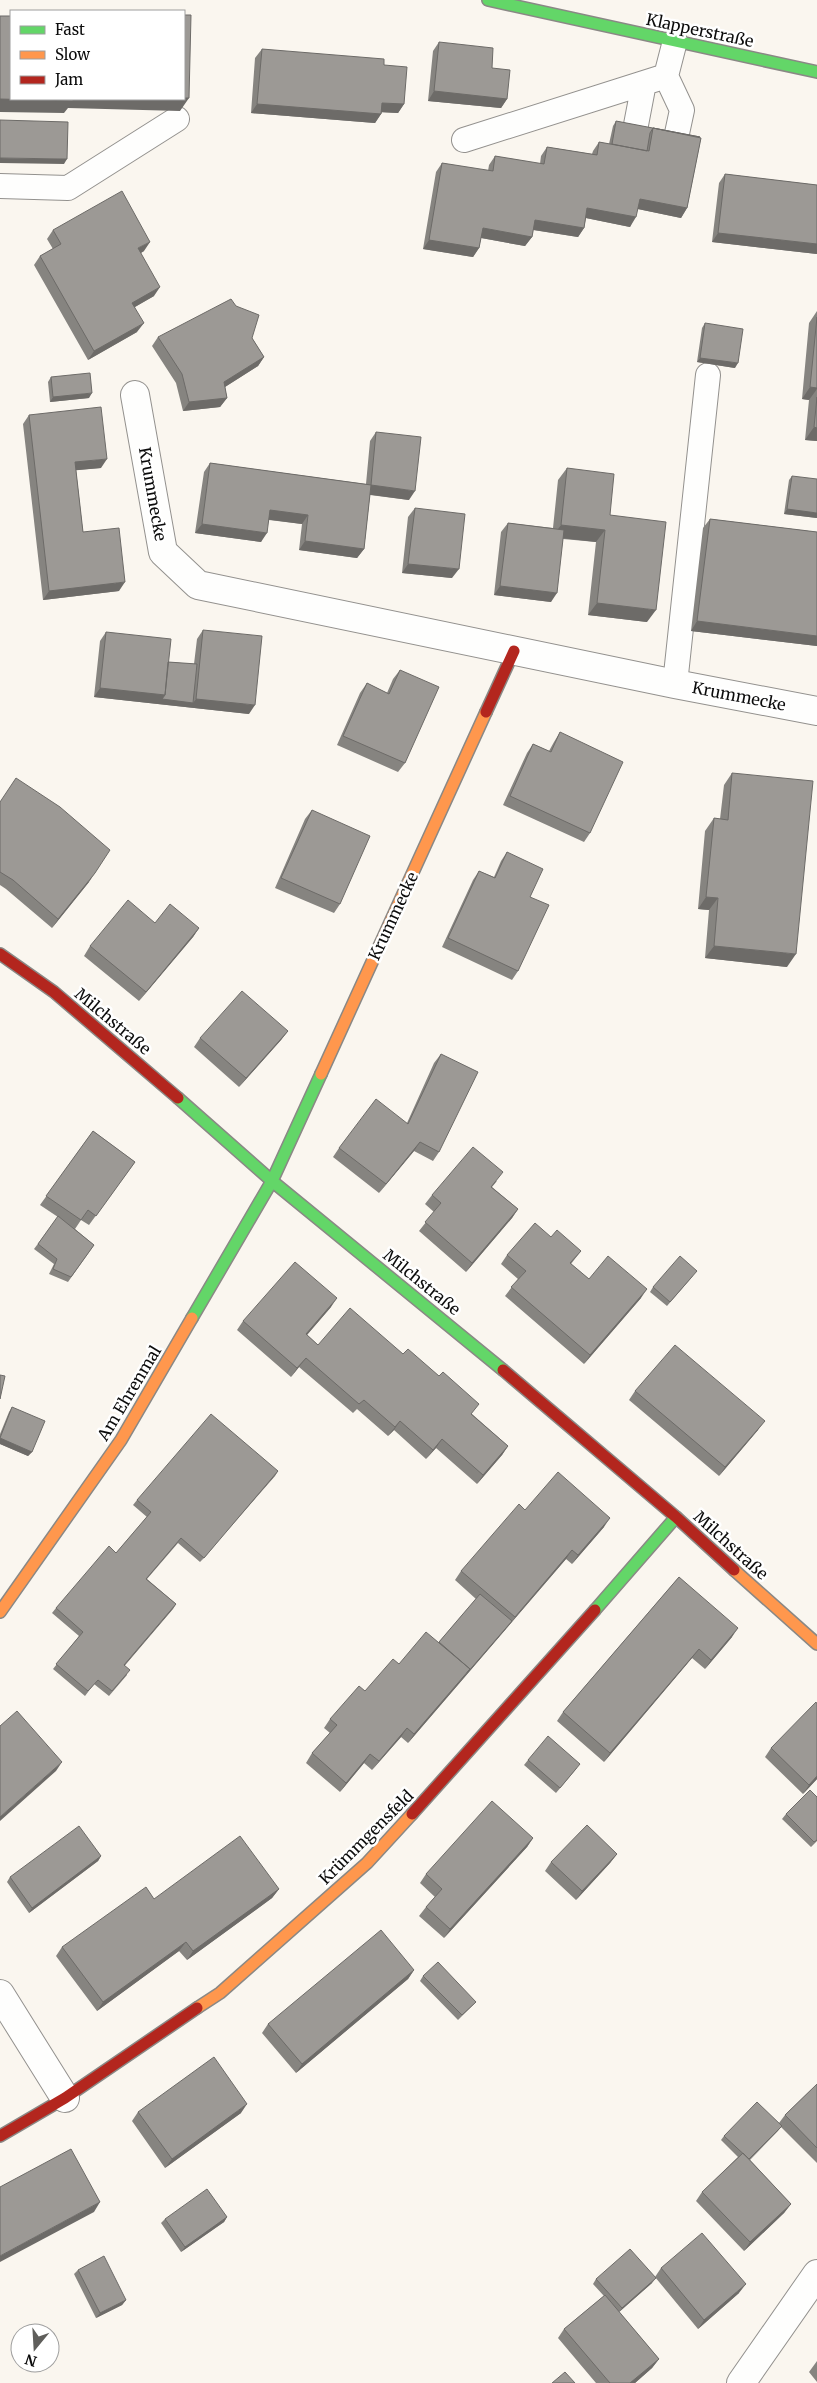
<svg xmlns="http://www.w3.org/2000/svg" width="817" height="2383" font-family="Merriweather,serif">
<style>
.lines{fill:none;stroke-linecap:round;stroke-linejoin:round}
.lane-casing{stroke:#93918e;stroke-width:26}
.street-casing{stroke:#93918e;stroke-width:30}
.fast-casing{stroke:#8a8885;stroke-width:14}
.slow-casing{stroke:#8a8885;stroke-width:14}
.jam-casing{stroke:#8a8885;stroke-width:14}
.lane{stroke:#fefefd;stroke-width:24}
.street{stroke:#fefefd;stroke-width:28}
.fast{stroke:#63d668;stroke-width:11}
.slow{stroke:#ff974d;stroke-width:11}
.jam{stroke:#b3261e;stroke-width:11}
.wall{fill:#868480}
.shaded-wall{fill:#6d6b68}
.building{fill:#9c9995;stroke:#6d6b68}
.labels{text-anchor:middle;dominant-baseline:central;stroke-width:5;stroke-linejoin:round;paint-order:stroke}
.street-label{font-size:16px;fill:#0c0c0c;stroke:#fff}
</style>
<rect width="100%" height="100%" fill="#faf6ef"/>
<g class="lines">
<g class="lane-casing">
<path id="lane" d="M675 41 666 76 682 110 676 138
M635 130 644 83
M464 140 666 76
M0 186 68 188 177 119
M675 684 708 375"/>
</g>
<g class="street-casing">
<path id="street" d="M135 395 163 552 198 585 675 684 817 711
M0 1994 65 2098
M741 2383 817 2274"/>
</g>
<g class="fast-casing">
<path id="fast" d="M488 0 817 72
M178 1098 272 1181 503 1370
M192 1318 272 1181 321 1074
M595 1610 676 1517"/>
</g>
<g class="slow-casing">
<path id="slow" d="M321 1074 486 712
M734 1570 817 1644
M0 1612 121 1440 192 1318
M197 2008 220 1993 367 1863 412 1814"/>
</g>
<g class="jam-casing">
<path id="jam" d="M486 712 514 651
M0 954 54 992 178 1098
M503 1370 676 1517 734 1570
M412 1814 595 1610
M0 2136 65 2098 197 2008"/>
</g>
<use href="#lane" class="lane"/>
<use href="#street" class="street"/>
<use href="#fast" class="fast"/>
<use href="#slow" class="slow"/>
<use href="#jam" class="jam"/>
</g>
<path class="wall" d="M439 42 492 68 507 99 501 108 428 101 433 51Z
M262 49 384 65 404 104 398 113 382 112 381 114 375 123 251 113 255 58Z
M616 121 701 138 687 208 681 218 638 209 630 227 586 218 584 228 578 237 533 230 532 237 525 246 481 238 479 248 473 257 423 249 436 172 442 163 488 171 489 165 495 156 540 164 541 156 547 147 592 154 593 151 599 142 609 144 613 126Z
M725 174 817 185V254L712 242 719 183Z
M53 230 144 251 141 253 154 296 135 307 137 332 88 360 34 265 40 256 53 249 47 239Z
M817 311V441L805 440 809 400 802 399 809 323Z
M705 323 735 368 697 362 702 328Z
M158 337 252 338 264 357 258 366 225 387 227 398 220 407 183 411 176 383 152 346Z
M51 377 89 398 50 402 48 382Z
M29 415 101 468 76 470 83 532 119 591 43 600 23 424Z
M376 432 409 500 370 495 364 549 357 558 299 550 302 524 269 520 261 542 195 533 204 472 210 463 366 484 370 441Z
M567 468 610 515 647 622 588 615 596 542 563 539 551 602 494 595 501 532 508 523 553 528 558 480Z
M792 476 817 518 784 514 789 480Z
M415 508 452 578 402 573 408 517Z
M710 519 817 532V646L691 631 703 528Z
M203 630 249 714 94 697 100 641 106 632 168 662 194 664 197 639Z
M400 670 405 763 398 772 337 745 360 693 367 683 387 693 393 679Z
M560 732 590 833 584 842 503 805 527 753 533 744 549 751 554 742Z
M732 773 787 967 705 958 709 910 698 909 705 831 714 818 720 819 724 785Z
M0 801 89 882 52 928 6 889 0 885Z
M312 810 340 904 334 913 275 888 305 819Z
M507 852 530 897 518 971 512 980 442 947 473 880 479 871 494 877 501 861Z
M155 923 199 928 193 937 139 1001 84 956 90 946Z
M288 1031 281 1040 239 1087 194 1047 200 1038Z
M441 1054 439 1152 433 1161 414 1151 379 1193 333 1157 339 1148 407 1123 434 1063Z
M93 1131 135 1162 89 1225 81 1220 75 1229 94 1245 68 1282 49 1274 54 1264 34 1249 58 1217 40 1205Z
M497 1181 492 1187 518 1209 512 1218 466 1272 419 1231 434 1212 425 1204 432 1195Z
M551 1237 581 1251 571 1264 589 1279 641 1298 584 1364 505 1296 518 1279 501 1264 507 1255Z
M693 1276 667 1306 650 1292 653 1287Z
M331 1307 307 1335 318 1345 472 1414 508 1446 502 1455 477 1484 436 1448 426 1459 394 1430 388 1436 357 1409 353 1413 299 1367 291 1377 237 1330 243 1321Z
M635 1391 758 1430 719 1476 629 1400Z
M12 1407 32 1452 28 1456 0 1444V1434L9 1412Z
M278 1471 200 1562 178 1543 147 1579 176 1604 124 1665 127 1675 109 1696 94 1684 85 1696 53 1669 79 1636 52 1613 56 1608 116 1553 147 1517 133 1505 137 1500Z
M525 1510 604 1527 572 1564 566 1559 408 1743 401 1737 372 1770 364 1763 340 1792 306 1763 312 1753 330 1733 324 1728 330 1719 399 1664 439 1642 476 1599 455 1580 461 1571Z
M679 1577 732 1637 705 1669 692 1658 604 1762 557 1721 563 1712Z
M817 1704V1779L803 1794 765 1757 771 1748Z
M528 1760 577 1768 556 1793 524 1765Z
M817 1797V1841L811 1847 782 1819 786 1814Z
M533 1838 527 1847 444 1938 419 1916 426 1907 435 1897 420 1883 426 1874Z
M617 1854 610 1863 576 1900 545 1871 551 1862Z
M101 1856 98 1861 29 1913 7 1882 10 1877Z
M279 1889 272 1898 187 1960 179 1951 97 2011 56 1956 62 1947 154 1899Z
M414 1970 408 1979 296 2073 262 2033 268 2024Z
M423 1976 476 2002 458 2020 420 1981Z
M817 2084V2163L781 2127 778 2131 750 2160 791 2204 784 2213 744 2251 696 2201 702 2192 738 2157 721 2140 724 2136 779 2123 785 2115Z
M138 2112 241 2113 165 2168 132 2121Z
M227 2217 224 2222 181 2252 161 2223 165 2219Z
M661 2268 739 2293 698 2329 655 2277Z
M78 2270 126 2300 122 2305 96 2318 74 2274Z
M596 2279 652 2283 619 2312 659 2359 652 2368 635 2383H596L558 2338 564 2329 604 2296 593 2284Z
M817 2361V2382L809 2372Z"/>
<path class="shaded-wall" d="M434 91 507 99 501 108 428 101Z
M189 98 180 111 68 108 64 113 0 112V99Z
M382 103 404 104 398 113 376 112Z
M257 104 381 114 375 123 251 113Z
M0 158 67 159 64 164 0 163Z
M640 199 687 208 681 218 633 208Z
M587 208 636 217 630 227 581 217Z
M535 220 584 228 578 237 528 229Z
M483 228 532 237 525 246 476 237Z
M718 233 817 244V254L712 242Z
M429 240 479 248 473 257 423 249Z
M150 242 144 251 132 258 138 248Z
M160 287 154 296 126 312 132 303Z
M144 323 137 332 88 360 94 351Z
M264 357 258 366 217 392 224 382Z
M700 358 738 363 735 368 697 362Z
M810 387 817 388V389L809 400 802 399Z
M92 393 89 398 50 402 53 397Z
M227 398 220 407 183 411 189 402Z
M814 427 817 428V441L805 440Z
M107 459 101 468 68 471 75 462Z
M371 485 415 491 409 500 365 494Z
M787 509 817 513V518L784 514Z
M270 510 308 515 302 524 264 519Z
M202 524 267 533 261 542 195 533Z
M561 525 605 530 596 542 552 537Z
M305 541 364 549 357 558 299 550Z
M408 564 459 569 452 578 402 573Z
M125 582 119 591 43 600 49 591Z
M500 586 557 593 551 602 494 595Z
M597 603 656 610 647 622 588 615Z
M697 621 817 636V646L691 631Z
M100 688 165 695 193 703 196 699 255 705 249 714 94 697Z
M95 873 89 882 52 928 58 919Z
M706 897 718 898 709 910 698 909Z
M199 928 193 937 139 1001 146 992Z
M714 946 796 954 787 967 705 958Z
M288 1031 281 1040 239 1087 246 1078Z
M420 1142 414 1151 379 1193 386 1184Z
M518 1209 512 1218 466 1272 472 1263Z
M647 1289 641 1298 584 1364 590 1355Z
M337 1298 331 1307 299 1344 306 1334Z
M306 1358 299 1367 291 1377 297 1368Z
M400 1421 394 1430 388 1436 395 1427Z
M765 1421 758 1430 719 1476 725 1467Z
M0 1438 32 1452 28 1456 0 1444Z
M442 1439 436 1448 426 1459 433 1450Z
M508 1446 502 1455 477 1484 483 1475Z
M278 1471 275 1476 200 1562 204 1558Z
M610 1518 604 1527 572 1564 578 1555Z
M572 1550 566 1559 408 1743 414 1734 512 1621Z
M176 1604 173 1609 121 1670 124 1665Z
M738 1628 732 1637 705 1669 711 1660Z
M699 1649 692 1658 604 1762 610 1753Z
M407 1728 401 1737 372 1770 379 1761Z
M370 1754 364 1763 340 1792 346 1783Z
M62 1762 56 1771 0 1821V1817Z
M817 1776V1779L803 1794 809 1785Z
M533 1838 527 1847 444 1938 450 1929Z
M617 1854 610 1863 576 1900 582 1891Z
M101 1856 98 1861 29 1913 32 1908Z
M279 1889 272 1898 187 1960 193 1951Z
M186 1942 179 1951 97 2011 103 2002Z
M414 1970 408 1979 296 2073 302 2064Z
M247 2104 241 2113 165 2168 172 2159Z
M100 2202 94 2212 0 2262V2256Z
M791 2204 784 2213 744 2251 750 2242Z
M227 2217 224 2222 181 2252 185 2247Z
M656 2278 652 2283 618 2313 622 2308Z
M746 2284 739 2293 698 2329 704 2320Z
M126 2300 122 2305 96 2318 100 2313Z
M659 2359 652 2368 635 2383H630Z"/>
<path class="building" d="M184 15H191L189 98H184Z
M0 16H11V99H73V101L0 99Z
M439 42 493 48 492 68 510 70 507 99 434 91Z
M262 49 384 59V65L407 67 404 104 382 103 381 114 257 104Z
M0 120 68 122 67 159 0 158Z
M616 121 700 137 653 128 650 133 647 151 612 144Z
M653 128 701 138 687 208 640 199 636 217 587 208 584 228 535 220 532 237 483 228 479 248 429 240 442 163 493 171 495 156 544 164 547 147 597 155 599 142 649 151Z
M725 174 817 185V244L718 233Z
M122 191 150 242 138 248 160 287 132 303 144 323 94 351 40 256 61 244 53 230Z
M231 299 236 306 259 315 252 338 264 357 224 382 227 398 189 402 182 374 158 337Z
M817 317V388L810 387Z
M705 323 743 329 738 363 700 358Z
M90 373 92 393 53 397 51 377Z
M817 397V428L814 427Z
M101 407 107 459 75 462 83 532 119 528 125 582 49 591 29 415Z
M376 432 421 437 415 491 371 485Z
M210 463 371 485 364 549 305 541 308 515 270 510 267 533 202 524Z
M567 468 614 474 610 515 666 522 656 610 597 603 605 530 561 525Z
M792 476 817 479V513L787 509Z
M415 508 465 514 459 569 408 564Z
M710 519 817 532V636L697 621Z
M508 523 564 530 557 593 500 586Z
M203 630 262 636 255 705 196 699Z
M106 632 171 639 165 695 100 688Z
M168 662 197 664 193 703 162 699 165 695Z
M400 670 439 687 405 763 343 736 367 683 389 694Z
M560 732 623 762 590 833 510 796 533 744 551 752Z
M732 773 813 781 796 954 714 946 718 898 706 897 714 818 728 820Z
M16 778 60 807 110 850 95 873 58 919 13 880 0 872V802Z
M312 810 370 836 340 904 281 878Z
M507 852 543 869 530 897 549 905 518 971 448 938 479 871 495 878Z
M128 900 155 923 170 904 199 928 146 992 90 946Z
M242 991 288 1031 246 1078 200 1038Z
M441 1054 478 1072 439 1152 420 1142 386 1184 339 1148 376 1099 408 1124Z
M93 1131 135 1162 96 1216 88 1210 81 1220 46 1196Z
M473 1147 503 1172 491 1187 518 1209 472 1263 425 1222 441 1203 432 1195Z
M58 1216 94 1245 71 1277 53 1269 57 1259 38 1244Z
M535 1223 551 1237 557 1230 581 1251 570 1263 589 1279 608 1256 647 1289 590 1355 511 1287 526 1271 507 1255Z
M680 1256 697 1271 670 1302 653 1287Z
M295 1262 337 1298 306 1334 318 1345 350 1308 403 1354 408 1349 439 1376 443 1372 479 1404 471 1414 508 1446 483 1475 442 1439 433 1450 400 1421 395 1427 364 1400 359 1404 306 1358 297 1368 243 1321Z
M675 1345 765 1421 725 1467 635 1391Z
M0 1375 5 1376 0 1399Z
M12 1407 45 1421 32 1452 0 1438Z
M211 1414 278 1471 204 1558 181 1538 146 1579 176 1604 124 1665 130 1670 112 1691 98 1680 88 1691 56 1664 83 1632 56 1608 109 1546 116 1553 151 1512 137 1500Z
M558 1472 610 1518 578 1555 572 1550 515 1617 461 1571 519 1504 525 1510Z
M679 1577 738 1628 711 1660 699 1649 610 1753 563 1712Z
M480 1594 512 1621 467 1673 470 1669 439 1642Z
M426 1632 470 1669 414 1734 407 1728 379 1761 370 1754 346 1783 312 1753 337 1725 330 1719 359 1686 365 1691 393 1659 399 1664Z
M816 1702 817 1704V1776L809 1785 771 1748Z
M17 1711 62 1762 0 1817V1726Z
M548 1736 580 1764 560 1788 528 1760Z
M810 1790 817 1797V1840L814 1842 786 1814Z
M492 1801 533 1838 450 1929 426 1907 442 1889 426 1874Z
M587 1825 617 1854 582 1891 551 1862Z
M79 1826 101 1856 32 1908 10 1877Z
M240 1836 279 1889 193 1951 186 1942 103 2002 62 1947 146 1887 154 1899Z
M381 1930 414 1970 302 2064 268 2024Z
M438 1962 476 2002 462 2015 423 1976Z
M214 2057 247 2104 172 2159 138 2112Z
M817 2084V2148L785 2115Z
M757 2102 782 2126 749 2159 724 2136Z
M71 2149 100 2202 0 2256V2187Z
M743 2153 791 2204 750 2242 702 2192Z
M207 2189 227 2217 185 2247 165 2219Z
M702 2233 746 2284 704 2320 661 2268Z
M630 2249 656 2278 622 2308 596 2279Z
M104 2256 126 2300 100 2313 78 2270Z
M605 2295 659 2359 630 2383H610L564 2329Z
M565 2372 575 2383H552Z"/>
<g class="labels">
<g class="street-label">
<text transform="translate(700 30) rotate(12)">Klapperstraße</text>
<text transform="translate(153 494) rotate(80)">Krummecke</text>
<text transform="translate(739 696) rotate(11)">Krummecke</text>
<text transform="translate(393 916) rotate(-65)">Krummecke</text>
<text transform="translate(113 1021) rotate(40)">Milchstraße</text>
<text transform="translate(422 1282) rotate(39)">Milchstraße</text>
<text transform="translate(129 1393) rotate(-59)">Am Ehrenmal</text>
<text transform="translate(731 1545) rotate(42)">Milchstraße</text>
<text transform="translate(366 1837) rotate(-45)">Krümmgensfeld</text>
</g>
</g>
<rect x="10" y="10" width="175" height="90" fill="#ffffff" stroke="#9e9e9e"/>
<rect x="20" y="26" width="25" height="8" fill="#63d668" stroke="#9e9e9e"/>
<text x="55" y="35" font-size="15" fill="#0c0c0c">Fast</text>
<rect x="20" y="51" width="25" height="8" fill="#ff974d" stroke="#9e9e9e"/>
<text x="55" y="60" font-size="15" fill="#0c0c0c">Slow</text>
<rect x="20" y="76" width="25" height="8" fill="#b3261e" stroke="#9e9e9e"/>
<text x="55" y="85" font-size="15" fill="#0c0c0c">Jam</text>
<g transform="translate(35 2348) rotate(198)"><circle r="24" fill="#ffffff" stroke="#9e9e9e"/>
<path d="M0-4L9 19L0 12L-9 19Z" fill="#5f5e5b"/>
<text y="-8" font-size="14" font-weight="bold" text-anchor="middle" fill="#0c0c0c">N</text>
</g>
</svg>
